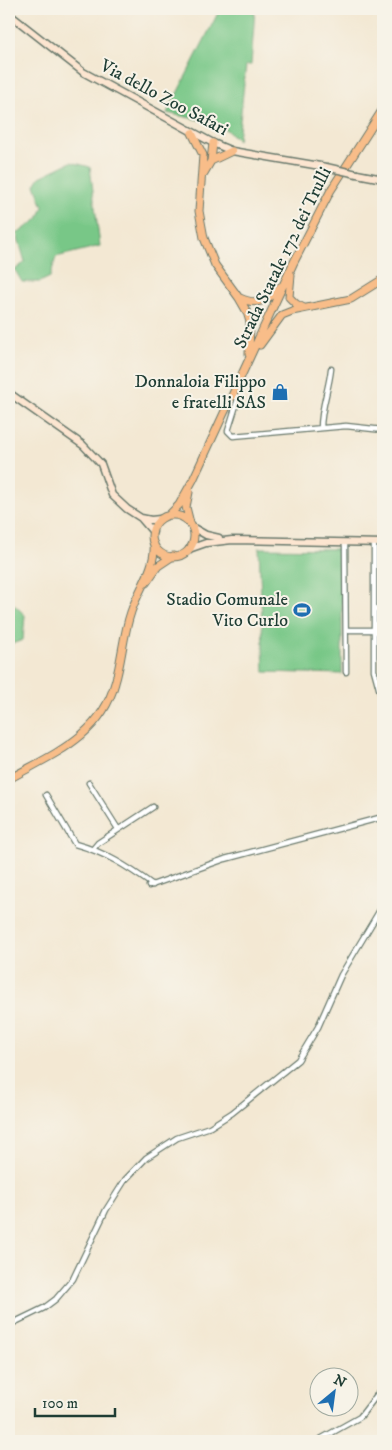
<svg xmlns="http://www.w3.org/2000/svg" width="392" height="1450" font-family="'IM FELL DW Pica',serif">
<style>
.green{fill:#78c787;stroke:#4c825e}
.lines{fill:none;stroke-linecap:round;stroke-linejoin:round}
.street-casing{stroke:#69796c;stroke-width:7}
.secondary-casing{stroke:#69796c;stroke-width:9}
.primary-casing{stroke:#69796c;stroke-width:9}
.street{stroke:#fff;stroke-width:4.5}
.secondary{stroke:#fce5d0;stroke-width:6}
.primary{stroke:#f8bd89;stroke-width:7}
.secondary-bridge-casing{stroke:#69796c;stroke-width:9;stroke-linecap:butt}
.secondary-bridge{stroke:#fce5d0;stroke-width:6}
.labels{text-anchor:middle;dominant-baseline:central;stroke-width:4;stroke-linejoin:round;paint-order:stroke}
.street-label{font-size:18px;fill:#1f3d34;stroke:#f7f3e8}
.poi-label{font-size:18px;fill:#1f3d34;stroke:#f7f3e8;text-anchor:end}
</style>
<rect width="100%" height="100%" fill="#f7f3e8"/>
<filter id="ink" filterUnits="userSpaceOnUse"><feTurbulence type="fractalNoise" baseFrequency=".02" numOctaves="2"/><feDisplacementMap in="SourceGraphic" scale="10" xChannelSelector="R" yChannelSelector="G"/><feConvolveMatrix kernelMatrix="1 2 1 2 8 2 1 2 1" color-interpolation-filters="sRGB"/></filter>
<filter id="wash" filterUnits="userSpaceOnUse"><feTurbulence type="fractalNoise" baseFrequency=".0096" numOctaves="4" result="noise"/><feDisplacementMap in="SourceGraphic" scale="20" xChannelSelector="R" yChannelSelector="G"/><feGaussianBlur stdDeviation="1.12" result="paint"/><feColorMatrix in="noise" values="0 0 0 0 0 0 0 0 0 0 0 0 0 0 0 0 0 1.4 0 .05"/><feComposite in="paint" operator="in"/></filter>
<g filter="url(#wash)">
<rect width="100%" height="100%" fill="#f3e8d3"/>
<path class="green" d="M220 9H255L251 65H246L238 140 219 124 167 113Z
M71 162 90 167 100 246 56 257 50 277 40 282H22L15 270 25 262 17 234 38 219 43 207 35 185 40 177Z
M259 548 342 549V674L264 672Z
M9 597 11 602 25 615 23 640 9 645Z"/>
</g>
<g filter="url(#ink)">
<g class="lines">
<g class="street-casing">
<path id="street" d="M234 394 238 399 228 431 233 436 346 426 383 430
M321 428C321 407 329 389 331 369
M345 543 346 672
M374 543V670L383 703
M374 609H383
M347 630H383
M89 783 118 829
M46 795 75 844C105 852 128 867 153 885
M93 849 98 843 153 807
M149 886 225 859 383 817
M9 1325 44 1308 56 1299 73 1279 106 1210 125 1180 146 1158 177 1138 210 1127 232 1113 298 1060 318 1027 341 975 383 905
M317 1441 360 1417 383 1387"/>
</g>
<g class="secondary-casing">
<path id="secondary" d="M9 14 83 72 213 143 232 151 326 167
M357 174 383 179
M9 393 83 445 101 464 112 495 127 509 141 518
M192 527 206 535 219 538
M153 532 141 518 151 520 160 519
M189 549 206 543 232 540 383 543"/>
</g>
<g class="primary-casing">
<path id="primary" d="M192 133 203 155 199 211 204 238 215 265 239 298 247 312 250 322 249 354
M211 161 232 151
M204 173 211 161 213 143
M291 275 289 297 296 304 304 308
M240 298C257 306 268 301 280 287
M260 345 282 315 292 311 351 299 383 279
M189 492 186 507 190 523
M169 515 179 505 193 480 293 264 331 190 383 109
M152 536a21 21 0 1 1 42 0a21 21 0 1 1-42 0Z
M146 583 158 566 173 556
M9 779C53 754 101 736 115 683 122 660 123 635 131 612 138 590 156 568 154 544"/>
</g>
<use href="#street" class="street"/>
<use href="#secondary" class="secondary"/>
<use href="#primary" class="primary"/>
<g class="secondary-bridge-casing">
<path id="secondary-bridge" d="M326 167 357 174"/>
</g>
<use href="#secondary-bridge" class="secondary-bridge"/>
</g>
</g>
<defs>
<g id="shop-bare" transform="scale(1.35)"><path d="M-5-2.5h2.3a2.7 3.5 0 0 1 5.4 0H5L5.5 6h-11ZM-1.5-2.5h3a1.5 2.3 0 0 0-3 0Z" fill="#1f6fb2" stroke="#f7f3e8" stroke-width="2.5" paint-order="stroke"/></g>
<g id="stadium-bare" transform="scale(1.35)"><path d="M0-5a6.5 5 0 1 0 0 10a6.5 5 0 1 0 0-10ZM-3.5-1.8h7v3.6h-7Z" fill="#1f6fb2" stroke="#f7f3e8" stroke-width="2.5" paint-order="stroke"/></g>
</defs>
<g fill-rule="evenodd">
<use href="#shop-bare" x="280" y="392"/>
<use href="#stadium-bare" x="302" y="610"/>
</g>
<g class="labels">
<g class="street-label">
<text transform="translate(164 98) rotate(28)">Via dello Zoo Safari</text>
<text transform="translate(283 258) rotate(-64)">Strada Statale 172 dei Trulli</text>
</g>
<g class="poi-label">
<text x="266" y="382">Donnaloia Filippo<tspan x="266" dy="21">e fratelli SAS</tspan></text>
<text x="288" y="600">Stadio Comunale<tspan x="288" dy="21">Vito Curlo</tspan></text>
</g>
</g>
<rect width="392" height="1450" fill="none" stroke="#f7f3e8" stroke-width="30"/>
<g transform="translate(334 1392) rotate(29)"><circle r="24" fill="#f7f3e8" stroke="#a1aaa0"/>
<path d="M0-4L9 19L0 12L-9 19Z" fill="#1f6fb2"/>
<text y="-8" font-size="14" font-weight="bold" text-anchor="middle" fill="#1f3d34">N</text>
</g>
<path d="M35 1408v8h80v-8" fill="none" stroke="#1f3d34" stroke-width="2.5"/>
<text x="42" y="1408" font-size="15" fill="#1f3d34" stroke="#f7f3e8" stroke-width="4" paint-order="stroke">100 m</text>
</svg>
